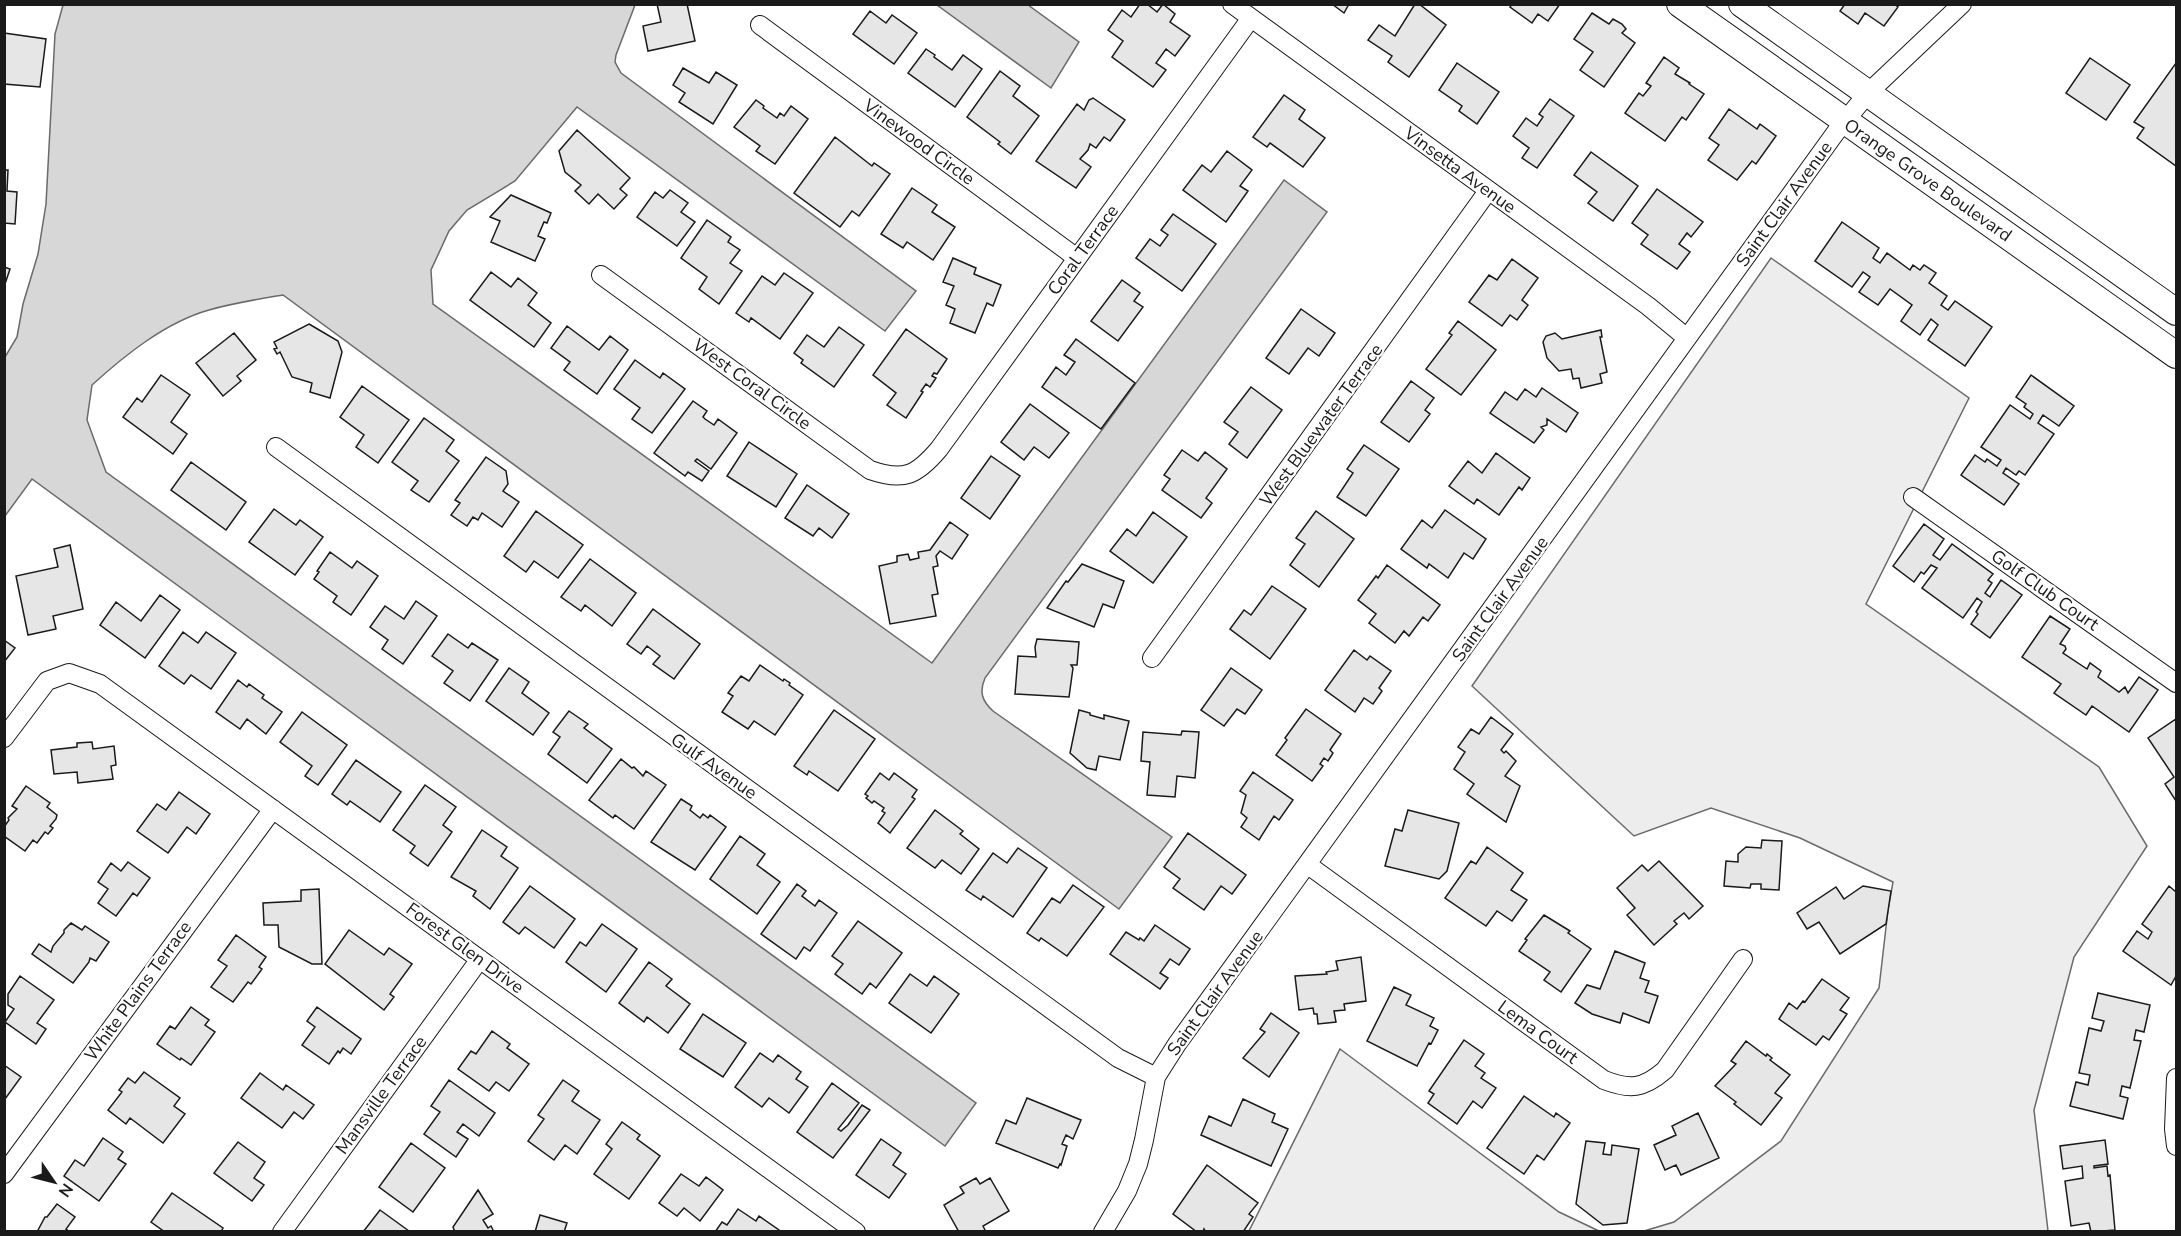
<svg xmlns="http://www.w3.org/2000/svg" width="2181" height="1236" font-family="'Nunito Sans',sans-serif">
<style>
.built{fill:#ededed;stroke:#6a6a6a;stroke-width:1.5}
.water{fill:#d7d7d7;stroke:#6a6a6a;stroke-width:1.5}
.building{fill:#e6e6e6;stroke:#1a1a1a;stroke-width:1.5}
.lines{fill:none;stroke-linecap:round;stroke-linejoin:round}
.street-casing{stroke:#1a1a1a;stroke-width:20}
.secondary-casing{stroke:#1a1a1a;stroke-width:28}
.street{stroke:#fff;stroke-width:18}
.secondary{stroke:#fff;stroke-width:26}
.labels{text-anchor:middle;dominant-baseline:central;stroke-width:4.5;stroke-linejoin:round;paint-order:stroke}
.street-label{font-size:18px;fill:#1a1a1a;stroke:#fff}
</style>
<rect width="100%" height="100%" fill="#fff"/>
<path class="built" d="M1771 258 1969 398 1866 604 2099 767 2147 846 2074 957 2034 1110 2048 1231H1644L1674 1222 1781 1141 1879 988 1888 910 1893 882 1800 838 1711 808 1634 836 1472 686Z
M1340 1049 1559 1212 1599 1231H1249Z"/>
<path class="water" d="M63 5H635L616 55 615 62 621 73 916 291 885 331 577 107 515 181 467 210 449 231 431 270 433 304 932 663 1284 180 1327 212 985 678C979 692 982 701 993 711L1172 837 1119 909 283 295C259 299 233 303 209 310 166 322 125 355 92 385L87 420 106 472 976 1103 945 1146 32 479 5 516V357L17 337 23 304 38 254 46 204 55 34Z
M937 5H1028L1079 42 1051 88Z"/>
<path class="building" d="M657 4H687L695 41 648 51 643 26 661 22Z
M1140 4H1147L1157 12 1163 4 1175 14 1170 22 1190 36 1175 56 1166 49 1156 63 1166 70 1153 87 1112 57 1123 41 1108 30 1122 10 1131 17Z
M1332 4H1349L1344 13Z
M1415 4H1419L1446 25 1409 77 1388 62 1392 56 1368 40 1379 25 1395 36Z
M1512 4H1560L1548 21 1538 14 1532 23 1510 7Z
M1845 4H1894L1898 7 1884 26 1865 13 1858 24 1840 11Z
M870 11 886 23 892 15 917 33 894 64 853 34Z
M1592 13 1609 24 1613 19 1622 24 1626 29 1622 33 1635 43 1604 87 1580 70 1593 52 1574 39Z
M4 33 46 39 40 87 4 84Z
M926 49 935 55 934 57 952 70 963 55 982 69 955 107 908 73Z
M1664 57 1679 68 1675 74 1690 83 1689 84 1704 94 1686 120 1682 117 1665 141 1625 113 1639 93 1643 96 1651 86 1646 83Z
M2090 58 2130 85 2106 120 2066 93Z
M1457 63 1499 92 1477 124 1459 111 1462 106 1439 90Z
M2176 63V166L2137 138 2144 128 2134 122Z
M683 68 709 83 716 72 737 85 713 124 679 102 685 93 673 85Z
M1000 71 1020 86 1013 96 1039 116 1011 154 998 144 1000 142 967 117Z
M1284 95 1305 110 1299 119 1325 138 1303 167 1270 143 1267 147 1253 137Z
M1093 98 1125 120 1110 141 1104 137 1096 148 1090 144 1088 150 1080 159 1091 167 1076 188 1036 161 1077 104 1084 110 1089 100Z
M1550 99 1574 116 1537 168 1522 158 1529 148 1513 136 1526 118 1537 126 1543 117 1539 114Z
M756 100 764 106 763 108 777 118 780 113 784 116 791 106 808 119 775 164 756 151 760 146 734 127Z
M1729 109 1757 129 1760 124 1776 136 1756 164 1752 161 1737 180 1708 160 1719 145 1709 138Z
M577 130 630 178 620 189 627 195 614 209 598 194 589 204 575 191 581 185 565 172 559 151Z
M835 137 872 166 874 163 890 174 859 216 852 211 840 227 794 193Z
M1227 151 1252 170 1240 186 1248 191 1226 222 1183 190 1202 165 1211 172Z
M1591 152 1638 186 1613 221 1588 203 1597 192 1574 175Z
M4 170H8L7 191 17 192 15 224 4 223Z
M912 188 937 205 932 212 955 227 933 260 907 242 903 248 881 234Z
M1657 189 1703 222 1691 237 1687 233 1679 244 1690 252 1677 269 1641 244 1648 235 1632 223Z
M670 190 688 203 681 212 695 222 677 246 637 217 655 192 663 198Z
M511 195 551 213 547 223 544 222 538 236 545 239 535 261 491 242 500 221 490 217Z
M1173 214 1216 244 1182 291 1136 258 1150 239 1160 246 1168 235 1161 230Z
M707 220 731 237 728 242 740 250 730 263 742 271 719 304 699 289 707 277 681 258Z
M1842 222 1879 248 1873 258 1880 263 1887 253 1910 270 1913 265 1920 270 1924 265 1936 273 1929 283 1947 296 1941 305 1948 310 1955 301 1992 327 1965 366 1928 340 1938 325 1931 319 1920 335 1901 321 1912 305 1890 289 1878 305 1859 292 1870 277 1863 272 1852 287 1815 261Z
M953 258 976 268 974 274 1001 285 993 306 987 303 975 333 950 323 955 309 946 305 954 286 943 282Z
M1512 259 1538 278 1522 300 1528 305 1517 320 1510 315 1502 326 1469 302 1489 275 1497 280Z
M4 267 10 269 4 287Z
M491 272 511 287 518 278 537 293 528 305 551 323 534 347 470 300Z
M784 273 813 293 780 339 751 318 749 322 736 313 762 276 775 285Z
M1122 280 1140 293 1134 301 1143 307 1118 341 1091 321Z
M1301 309 1335 333 1319 356 1308 348 1289 374 1266 358Z
M1458 321 1496 350 1461 395 1426 369 1452 335 1449 333Z
M309 324 338 341 342 352 330 398 310 392 312 383 292 377 280 352 277 354 274 349 277 348 274 342Z
M567 326 599 350 610 336 628 350 597 394 564 370 570 362 551 348Z
M839 327 864 345 834 387 801 363 803 360 794 353 807 335 824 347Z
M906 329 947 359 937 374 934 373 932 376 936 378 930 387 926 384 921 391 923 392 906 418 887 405 896 393 873 375Z
M1601 330 1602 337H1600L1607 372 1600 374 1602 383 1581 388 1579 378 1573 379 1571 369 1559 371 1547 358 1543 342 1546 336 1555 333 1562 339Z
M234 333 256 360 237 376 241 381 223 396 196 363Z
M1076 339 1135 383 1101 429 1042 387 1056 367 1066 375 1075 362 1064 355Z
M635 360 660 378 663 373 685 389 652 433 632 419 640 408 614 389Z
M161 375 190 395 171 422 187 434 173 454 123 417 137 398 142 402Z
M2031 375 2074 406 2059 426 2043 415 2038 423 2054 434 2025 475 2019 471 2016 475 2006 468 2003 473 2019 484 2004 505 1961 475 1975 455 1985 462 1987 459 1997 466 2001 460 1981 447 2010 405 2030 419 2033 414 2024 407 2026 404 2016 397Z
M1411 381 1434 398 1425 410 1430 414 1409 442 1381 422Z
M362 386 409 420 378 463 356 447 364 435 340 417Z
M1251 387 1282 410 1247 458 1229 444 1238 432 1224 422Z
M1542 388 1578 413 1566 432 1547 419V425L1541 427 1544 430 1534 443 1490 413 1505 392 1517 400 1525 389 1536 397Z
M693 401 707 411 703 417 705 419 714 425 718 419 737 433 711 469 697 459 695 461 709 471 702 481 688 472 685 476 654 453Z
M1030 404 1069 433 1049 458 1034 447 1024 460 1001 442Z
M424 418 454 440 446 451 459 461 429 502 411 490 418 481 392 462Z
M749 442 797 474 776 507 727 476Z
M1364 445 1399 469 1366 516 1337 497 1353 473 1347 469Z
M1182 450 1198 461 1205 452 1227 469 1206 498 1212 503 1201 518 1162 490 1170 479 1164 475Z
M1496 453 1530 478 1522 490 1519 487 1499 515 1477 499 1474 504 1449 486 1468 461 1482 473Z
M991 456 1020 476 990 519 961 498Z
M486 457 506 471 508 484 503 491 519 502 502 527 482 513 478 520 473 517 467 526 451 515 460 503 455 500Z
M191 462 246 502 226 530 171 490Z
M807 485 849 514 832 538 819 528 813 536 785 518Z
M274 509 296 525 300 520 323 537 295 575 249 542Z
M1445 510 1486 539 1473 559 1464 553 1448 578 1429 564 1427 568 1401 549 1422 520 1432 528Z
M536 511 583 545 558 578 534 561 526 572 504 556Z
M1316 511 1354 539 1319 587 1290 565 1305 544 1296 538Z
M1153 512 1187 537 1153 583 1110 551 1127 529 1136 536Z
M950 522 968 535 952 559 940 551 936 556 938 566 933 567 938 594 932 595 936 616 890 624 879 566 897 562V556L908 554 910 560 919 558 918 552 930 550Z
M1924 524 1944 539 1933 555 1940 560 1952 544 1993 574 1988 580 1992 583 1985 593 1990 597 2001 580 2022 595 1990 638 1971 624 1978 614 1976 612 1982 602 1977 598 1963 618 1922 588 1937 568 1931 565 1924 574 1921 572 1914 582 1893 566Z
M70 545 83 609 53 616 56 629 28 635 16 576 58 567 54 549Z
M330 552 352 568 357 561 378 576 351 615 333 602 337 596 314 579 319 572 317 571Z
M590 559 636 593 612 626 585 605 581 611 561 597Z
M1082 564 1124 581 1114 608 1103 604 1094 627 1047 608 1066 581 1068 582Z
M1387 565 1440 605 1428 621 1423 617 1409 636 1404 631 1395 643 1369 623 1376 614 1358 600 1376 576 1378 578Z
M1272 586 1306 609 1270 659 1230 629 1244 610 1251 615Z
M160 595 180 610 145 658 100 625 116 602 141 621Z
M416 601 437 616 403 664 382 649 388 640 370 627 385 606 404 619Z
M653 609 700 644 674 679 653 664 660 656 647 646 641 654 627 644Z
M2050 616 2070 629 2060 644 2065 646 2066 649 2063 653 2087 669 2090 663 2101 671 2098 677 2119 692 2125 687 2128 693 2139 677 2158 690 2129 732 2092 706 2086 715 2054 693 2061 684 2022 657Z
M183 632 198 643 206 632 236 653 211 689 191 675 184 684 159 666Z
M448 634 468 648 472 643 498 660 470 701 444 683 453 671 432 656Z
M1037 639 1079 642 1077 665H1071L1073 668 1069 697 1015 694 1018 656 1036 657 1035 647Z
M4 640 15 648 4 662Z
M1354 650 1367 660 1370 656 1391 671 1379 688 1382 691 1373 704 1364 698 1355 712 1325 690Z
M760 665 783 681 784 679 790 683 789 685 803 695 775 735 754 721 748 729 722 712 733 696 728 693 741 676 749 681Z
M509 668 529 682 522 693 549 713 533 735 486 701Z
M1231 668 1262 690 1245 714 1237 709 1224 726 1201 710Z
M238 680 247 687 249 684 264 695 262 698 282 712 266 734 247 719 240 729 216 712Z
M1306 709 1341 734 1330 750 1333 753 1328 761 1324 758 1320 764 1323 766 1312 781 1276 755 1287 740 1285 738Z
M834 710 875 739 838 791 809 771 807 775 794 766Z
M1079 710 1090 713V715L1104 719V715L1129 721 1120 760 1099 756 1096 770 1087 768 1070 753Z
M569 711 588 724 584 728 612 749 587 783 548 754 560 737 553 732Z
M302 712 347 745 318 785 305 776 312 766 280 742Z
M1491 717 1513 734 1501 750 1504 753 1506 751 1516 761 1505 776 1520 786 1506 822 1467 794 1474 784 1454 769 1465 752 1458 747 1471 729 1479 734Z
M2176 719V801L2165 784 2174 777 2148 738Z
M1182 731 1199 732 1195 778 1177 776 1175 797 1147 795 1150 762 1141 761 1143 732 1181 735Z
M92 742 93 749 114 746 116 765 111 766 113 779 78 783 77 772 54 774 51 750 77 747V743Z
M621 759 632 768 634 767 643 776 646 771 666 785 634 829 615 815 613 818 589 800Z
M356 760 401 792 380 822 350 801 347 805 332 794Z
M1253 772 1293 800 1279 820 1274 816 1259 840 1241 827 1247 818 1241 813 1246 795 1240 791Z
M880 773 889 780 894 773 917 790 912 797 915 799 890 833 878 823 885 813 882 811 884 808 874 801 872 803 866 798 868 796 865 794Z
M425 785 456 807 443 825 452 832 428 866 410 853 415 846 393 830Z
M26 786 50 803 47 807 57 815 56 819 50 826 53 828 48 834 45 832 37 843 33 840 25 851 4 836V827L9 820 8 818 17 809 12 806Z
M179 792 210 814 196 834 187 827 168 853 137 831 157 804 166 810Z
M681 799 692 806 690 810 700 818 703 814 708 818 710 815 726 827 695 870 651 842Z
M935 810 963 831 960 834 979 849 961 874 942 860 935 868 907 848Z
M1408 810 1459 823 1447 871 1439 879 1385 866 1395 829 1402 831Z
M482 830 507 847 501 856 518 868 490 909 473 896 476 891 451 877Z
M1188 833 1246 875 1232 894 1221 886 1204 910 1173 888 1180 879 1164 867Z
M740 836 765 854 757 865 780 882 757 914 710 879Z
M1762 840 1782 841 1779 890 1761 889V884H1751L1750 888 1724 886 1726 861 1738 862V854L1746 847 1761 848Z
M1487 847 1523 873 1511 890 1527 900 1512 921 1497 911 1486 926 1445 898 1471 861 1476 864Z
M1018 848 1047 868 1013 917 983 896 981 900 966 890 993 853 1007 863Z
M1659 861 1703 906 1689 919 1684 913 1674 921 1677 924 1654 945 1627 915 1635 908 1617 888 1642 865 1648 871Z
M128 862 150 878 137 896 133 893 116 916 98 903 108 889 98 882 111 863 121 871Z
M797 884 806 891 802 896 815 906 819 900 837 913 810 951 804 947 796 959 761 934Z
M1073 885 1104 907 1067 956 1041 938 1039 941 1027 933 1052 898 1060 903Z
M530 886 575 919 554 948 525 927 519 934 503 922Z
M1863 886 1891 891 1886 924 1840 954 1819 922 1807 929 1797 913 1836 887 1844 899Z
M2169 886 2176 892V976L2171 985 2123 951 2137 931 2148 939 2152 932 2142 924Z
M319 889 322 964H312L279 947 278 925H264L263 903 301 901V890Z
M1544 915 1570 931 1568 933 1591 949 1561 992 1544 980 1550 972 1519 951 1527 940 1525 939Z
M858 921 902 953 876 988 870 983 862 994 835 974 843 964 832 956Z
M71 923 82 930 85 926 109 942 96 961 90 958 89 962 73 983 32 954 39 944 51 952 53 946 64 933V930Z
M602 924 637 949 606 992 566 962 580 942 586 946Z
M1155 925 1190 949 1179 965 1170 959 1160 973 1168 978 1160 989 1110 954 1126 932 1139 940 1140 938 1144 941Z
M349 930 384 955 389 948 412 964 390 994 394 997 384 1010 325 964Z
M236 935 266 957 259 967 262 969 251 984 248 982 233 1002 211 987 227 966 218 960Z
M1615 951 1645 963 1640 978 1649 981 1645 992 1658 996 1649 1023 1623 1013 1620 1023 1592 1014 1575 1003 1587 985 1600 989Z
M1361 957 1366 1001 1344 1004 1345 1010 1334 1011 1336 1022 1318 1024 1317 1014H1314L1313 1008 1299 1010 1295 976 1327 974 1326 972 1338 970 1336 961Z
M649 962 672 979 666 986 690 1004 668 1033 647 1017 644 1022 619 1003Z
M910 974 927 986 934 976 959 994 931 1033 889 1003Z
M20 976 54 1000 37 1023 46 1029 36 1044 5 1022 14 1009 8 1005V994Z
M1822 979 1849 998 1840 1010 1847 1014 1829 1040 1823 1036 1816 1045 1779 1019 1789 1003 1797 1009 1803 1001 1805 1002Z
M1394 987 1411 995 1406 1005 1434 1018 1430 1026 1438 1030 1431 1044 1429 1043 1417 1066 1367 1041Z
M2098 993 2150 1005 2144 1032 2136 1030 2134 1040 2141 1041 2130 1088 2122 1086 2120 1096 2128 1098 2123 1119 2070 1106 2076 1082 2088 1085 2090 1075 2079 1073 2089 1028 2101 1031 2104 1021 2092 1018Z
M191 1007 209 1020 205 1025 215 1032 191 1065 181 1058 180 1060 157 1044 170 1026 175 1029Z
M317 1007 361 1039 351 1054 343 1048 340 1053 338 1051 329 1064 302 1045 315 1027 307 1021Z
M1271 1013 1299 1033 1269 1077 1243 1058 1265 1032 1260 1029Z
M703 1014 746 1043 723 1077 680 1049Z
M492 1031 510 1044 507 1048 529 1064 509 1091 496 1082 489 1091 458 1069 471 1051 476 1054Z
M1464 1040 1484 1054 1475 1066 1485 1073 1481 1078 1496 1088 1482 1108 1473 1101 1457 1124 1428 1103 1434 1094 1429 1091Z
M1746 1041 1766 1056 1767 1054 1772 1058 1770 1060 1790 1075 1775 1093 1782 1098 1761 1125 1734 1104 1736 1102 1715 1086 1736 1064 1731 1061Z
M760 1053 773 1062 778 1055 801 1072 796 1079 808 1087 789 1113 769 1098 762 1107 735 1087Z
M4 1065 21 1077 5 1099H4Z
M144 1072 180 1098 174 1106 185 1114 163 1143 130 1118 126 1124 108 1110 122 1092 119 1090 128 1078 135 1083Z
M260 1073 283 1090 286 1085 314 1105 303 1119 294 1112 282 1128 241 1098Z
M449 1080 495 1113 479 1136 463 1124 457 1132 468 1139 456 1157 424 1134 440 1112 431 1106Z
M563 1080 579 1091 572 1101 600 1120 577 1154 565 1145 554 1160 528 1141 544 1119 538 1115Z
M832 1083 859 1103 838 1129 841 1131 848 1125 862 1105 870 1110 833 1158 797 1132Z
M1524 1096 1554 1117 1556 1113 1570 1123 1544 1160 1537 1155 1524 1174 1487 1148Z
M1027 1098 1081 1120 1073 1139 1066 1135 1062 1144 1067 1146 1061 1165 1060 1164 1058 1168 996 1143 1006 1120 1016 1124Z
M1243 1099 1275 1114 1272 1122 1288 1129 1271 1166 1201 1135 1209 1116 1231 1126Z
M1698 1113 1719 1158 1681 1175 1676 1165 1665 1170 1654 1145 1676 1135 1672 1126Z
M622 1122 640 1135 637 1139 660 1156 629 1199 594 1174 612 1149 606 1144Z
M103 1138 123 1152 118 1159 126 1164 99 1201 64 1176 75 1160 84 1166Z
M881 1139 901 1153 893 1165 906 1174 889 1198 856 1175Z
M2105 1140 2108 1164 2094 1166V1168L2107 1166 2108 1176 2110 1175 2115 1230 2091 1232 2089 1223 2071 1226 2065 1181 2083 1178 2082 1166 2063 1169 2060 1146Z
M1586 1141 1605 1143 1603 1154 1611 1155 1612 1145 1639 1149 1627 1223 1603 1225 1576 1204Z
M238 1142 265 1162 254 1178 264 1185 252 1201 214 1173Z
M411 1143 445 1168 413 1212 379 1187Z
M1207 1165 1258 1203 1249 1214 1253 1217 1243 1232H1206L1204 1229 1203 1232H1197L1173 1214Z
M681 1174 699 1186 706 1177 723 1190 700 1221 684 1208 677 1216 659 1203Z
M976 1178 980 1184 990 1178 1009 1211 983 1226 986 1232H959L944 1205 964 1193 960 1187Z
M478 1190 493 1214 483 1220 488 1228 491 1226 494 1232H455L453 1227Z
M172 1193 223 1228 221 1232H165L151 1222Z
M57 1204 75 1217 66 1229 70 1232H37L45 1217H47Z
M738 1209 756 1221 759 1216 779 1230 778 1232H715L722 1222 727 1225Z
M380 1210 409 1231 408 1232H363Z
M540 1215 567 1223 564 1232H535Z"/>
<g class="lines">
<g class="street-casing">
<path id="street" d="M1232 4 1648 306 1687 338
M760 25 1077 258
M601 275 870 470C904 482 917 475 939 449L1251 18
M276 447 1118 1058 1156 1077
M1913 497 2176 683
M1152 658 1488 191
M4 738 47 681 69 673 100 684 856 1232
M1308 865 1604 1080C1630 1090 1643 1089 1665 1070L1743 959
M2176 1078 2174 1129 2176 1146
M4 1174 273 809
M282 1232 480 959
M1103 1232 1127 1191 1138 1164 1144 1140 1156 1077 1177 1044 1836 132 1868 93 1962 4"/>
</g>
<g class="secondary-casing">
<path id="secondary" d="M1680 4 2176 355
M1742 4 2176 312"/>
</g>
<use href="#street" class="street"/>
<use href="#secondary" class="secondary"/>
</g>
<g class="labels">
<g class="street-label">
<text transform="translate(919 142) rotate(36)">Vinewood Circle</text>
<text transform="translate(1460 170) rotate(36)">Vinsetta Avenue</text>
<text transform="translate(1928 180) rotate(35)">Orange Grove Boulevard</text>
<text transform="translate(1784 204) rotate(-54)">Saint Clair Avenue</text>
<text transform="translate(1083 250) rotate(-54)">Coral Terrace</text>
<text transform="translate(752 384) rotate(36)">West Coral Circle</text>
<text transform="translate(1321 425) rotate(-54)">West Bluewater Terrace</text>
<text transform="translate(2045 590) rotate(35)">Golf Club Court</text>
<text transform="translate(1500 599) rotate(-54)">Saint Clair Avenue</text>
<text transform="translate(714 766) rotate(35)">Gulf Avenue</text>
<text transform="translate(465 948) rotate(36)">Forest Glen Drive</text>
<text transform="translate(138 991) rotate(-54)">White Plains Terrace</text>
<text transform="translate(1215 993) rotate(-54)">Saint Clair Avenue</text>
<text transform="translate(1538 1032) rotate(36)">Lema Court</text>
<text transform="translate(381 1095) rotate(-54)">Mansville Terrace</text>
</g>
</g>
<rect width="2181" height="1236" fill="none" stroke="#1a1a1a" stroke-width="12"/>
<g transform="translate(54 1182) rotate(125)" stroke="#ffffff" stroke-width="4.5" paint-order="stroke">
<path d="M0-4.5L10 22L0 15L-10 22Z" fill="#1a1a1a"/>
<text y="-9" font-size="16" font-weight="bold" text-anchor="middle" fill="#1a1a1a">N</text>
</g>
</svg>
